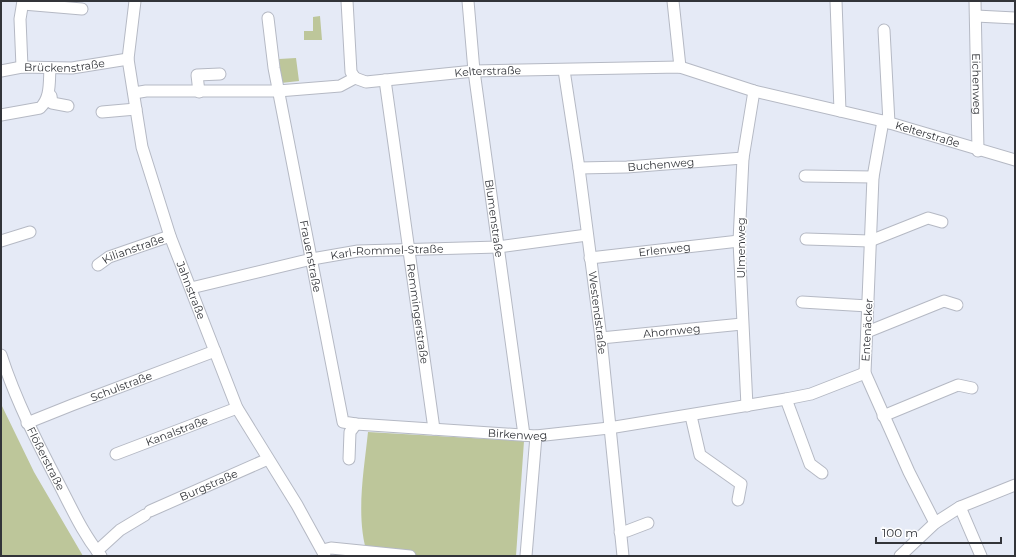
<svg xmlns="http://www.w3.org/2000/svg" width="1016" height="557" font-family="Montserrat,sans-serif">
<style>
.green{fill:#bdc69a}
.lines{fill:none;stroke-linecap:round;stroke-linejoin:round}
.minor-casing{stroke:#b5b9c4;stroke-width:13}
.minor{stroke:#fff;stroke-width:11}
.labels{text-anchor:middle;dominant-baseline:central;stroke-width:3;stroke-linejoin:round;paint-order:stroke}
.street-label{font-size:11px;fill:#323439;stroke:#fff}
</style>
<rect width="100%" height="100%" fill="#e5eaf6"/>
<path class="green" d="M320 16 322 40H304V31H313V17Z
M296 58 299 81 281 83 279 59Z
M1 404 34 472 83 556H1Z
M368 432 524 441 516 556H368C355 518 364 471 368 432Z"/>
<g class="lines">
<g class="minor-casing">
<g id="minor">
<path id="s1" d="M135 1 128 59 142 147 170 236 237 408 297 505 325 556"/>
<path d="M347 1 351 72 355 78"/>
<path id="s2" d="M468 1 474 71 524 435"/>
<path d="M673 1 680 67"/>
<path d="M836 1 840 111"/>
<path id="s3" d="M975 1 978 151"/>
<path d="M23 4 82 9"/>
<path d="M976 16 1015 18"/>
<path id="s4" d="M268 18 274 68 343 422 356 424 536 436 609 428 786 399 811 394 865 373"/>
<path d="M884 30 889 123"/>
<path d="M22 67 20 19 23 1"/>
<path id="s5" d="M564 70 579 168 601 338 623 556"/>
<path id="s6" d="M1 71 22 67 72 68 128 59"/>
<path id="s7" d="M355 78 366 82 474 71 680 67 754 91 883 121 1015 160"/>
<path id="s8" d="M385 80 434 429"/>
<path d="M199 92 197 75 220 74"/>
<path d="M134 93 146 91H278L340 86 355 78"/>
<path d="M49 94 51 96 52 103 68 106"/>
<path d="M102 112 136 109"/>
<path d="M1 115 40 108C51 98 49 82 50 68"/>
<path d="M883 121 873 177 865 373 909 472 935 523"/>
<path id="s9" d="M579 168 627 167 743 158"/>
<path d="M805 176 873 177"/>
<path d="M806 239 870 241 928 218 942 222"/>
<path d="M1 241 30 232"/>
<path id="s10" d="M590 258 739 241"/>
<path id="s11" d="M98 265 109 257 170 236"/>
<path id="s12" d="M191 288 312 259 358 251 498 247 587 235"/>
<path d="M802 302 868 306"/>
<path d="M867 332 944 301 957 305"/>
<path id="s13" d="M601 338 742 324"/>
<path id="s14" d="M1 355C16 401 37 442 59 484 72 509 83 534 101 556"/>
<path d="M786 399 810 464 822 473"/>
<path d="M747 406 739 241 743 158 754 91"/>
<path d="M691 416 700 455 741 484 738 500"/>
<path d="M883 416 958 385 972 388"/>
<path id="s15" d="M27 423 72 405 215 351"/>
<path id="s16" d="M116 454 237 408"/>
<path d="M349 459 350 432 356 424"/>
<path d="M960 507 981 556"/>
<path id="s17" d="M150 511 268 459"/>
<path d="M620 532 627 531 648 523"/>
<path d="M323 550 331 548 410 556"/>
<path d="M97 551 120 530 145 515"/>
<path d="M526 556 536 436"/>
<path d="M900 556 935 523 960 507 1015 485"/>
</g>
</g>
<use href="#minor" class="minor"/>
</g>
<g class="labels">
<g class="street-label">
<text stroke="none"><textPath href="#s6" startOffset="64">Brückenstraße</textPath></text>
<text stroke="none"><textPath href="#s7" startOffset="134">Kelterstraße</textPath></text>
<text stroke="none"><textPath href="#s3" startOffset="83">Eichenweg</textPath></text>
<text stroke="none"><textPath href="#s7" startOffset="583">Kelterstraße</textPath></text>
<text stroke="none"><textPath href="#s9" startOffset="82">Buchenweg</textPath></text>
<text stroke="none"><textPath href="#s2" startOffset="219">Blumenstraße</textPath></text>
<text transform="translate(741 248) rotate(-90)">Ulmenweg</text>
<text stroke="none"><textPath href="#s10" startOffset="75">Erlenweg</textPath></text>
<text stroke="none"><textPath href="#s11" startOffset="39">Kilianstraße</textPath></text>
<text stroke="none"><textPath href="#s12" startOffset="200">Karl-Rommel-Straße</textPath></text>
<text stroke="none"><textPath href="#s4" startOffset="242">Frauenstraße</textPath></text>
<text stroke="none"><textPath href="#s1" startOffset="299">Jahnstraße</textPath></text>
<text stroke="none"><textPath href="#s5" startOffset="245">Westendstraße</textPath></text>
<text stroke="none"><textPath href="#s8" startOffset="236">Remmingerstraße</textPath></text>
<text transform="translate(867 330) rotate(-87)">Entenäcker</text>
<text stroke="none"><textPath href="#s13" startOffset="71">Ahornweg</textPath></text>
<text stroke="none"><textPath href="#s15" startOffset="101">Schulstraße</textPath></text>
<text stroke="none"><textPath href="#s16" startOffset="65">Kanalstraße</textPath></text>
<text stroke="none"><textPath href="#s4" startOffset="586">Birkenweg</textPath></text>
<text stroke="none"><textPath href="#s14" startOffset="113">Flößerstraße</textPath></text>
<text stroke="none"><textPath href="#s17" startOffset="64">Burgstraße</textPath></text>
</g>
</g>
<rect width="1016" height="557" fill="none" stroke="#323439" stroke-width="4"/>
<path d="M876 537v6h125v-6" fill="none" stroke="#323439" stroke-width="2"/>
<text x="882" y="537" font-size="12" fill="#323439" stroke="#ffffff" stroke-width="3" paint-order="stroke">100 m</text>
</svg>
